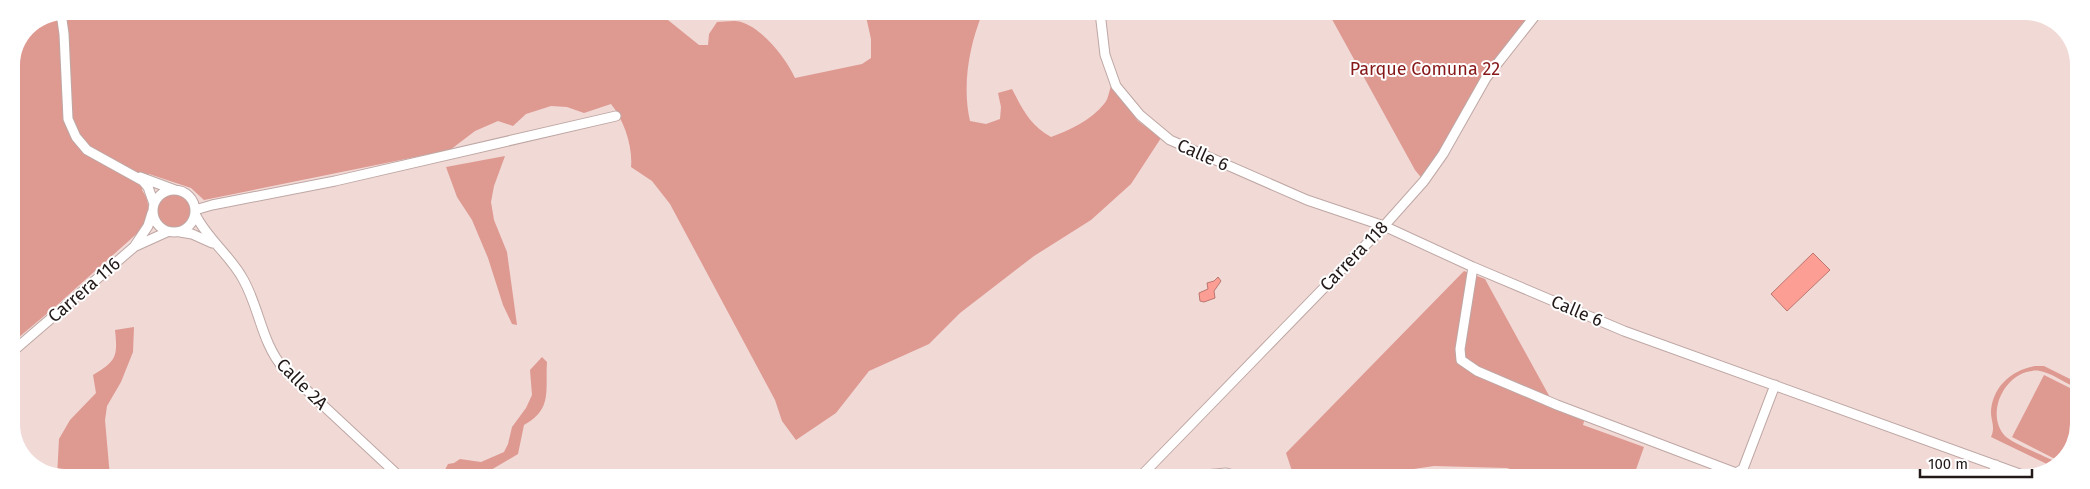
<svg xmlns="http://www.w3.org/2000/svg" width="2090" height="489" font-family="'Fira Sans',sans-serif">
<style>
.green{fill:#de9991}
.water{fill:#fd9e94;stroke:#bb766f}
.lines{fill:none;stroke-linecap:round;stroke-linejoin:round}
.minor-casing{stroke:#bea7a4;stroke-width:11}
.minor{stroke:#fff;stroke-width:9}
.labels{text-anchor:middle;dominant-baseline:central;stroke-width:4;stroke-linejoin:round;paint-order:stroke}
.park-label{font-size:18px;fill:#871819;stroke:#fff}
.street-label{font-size:18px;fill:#221918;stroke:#fff}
</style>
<rect width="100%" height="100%" fill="#f1d9d6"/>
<path class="green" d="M65 11 658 12 699 45H708L709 34 717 22C724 22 734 20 741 22 762 28 786 58 795 78L862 64 871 58V39L865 12H992L982 14C969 47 962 86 970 121L986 124 1000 119 1001 107 998 93 1012 89C1023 110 1030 125 1051 137 1070 130 1091 120 1104 104 1108 100 1109 92 1111 86L1138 121 1161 138 1131 184 1091 220 1034 256 960 313 929 344 869 371 836 413 796 440 782 421 775 400 670 204 652 181 631 167C633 147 624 120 611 104L584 113 567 107 551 106 526 114 513 126 498 121 475 131 450 150 204 200 191 188 149 174 142 190C152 205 148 213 142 229L56 306 12 343 11 65 27 27Z
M1328 12H1538L1486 78 1424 181 1415 170Z
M505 156 494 186 491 202 494 220 507 252 517 325 512 324 503 305 488 258 472 220 457 197 446 167Z
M153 211a21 21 0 1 1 42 0a21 21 0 1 1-42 0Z
M1464 271 1485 279 1552 401 1586 414 1583 425 1644 447 1633 478 1532 477 1507 468 1434 466 1359 477H1294L1286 453Z
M134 327 133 352 121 382 107 406 105 420 110 477H57L59 439 70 420 96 393 93 375C116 361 118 357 115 330Z
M542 357 547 362C545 390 553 409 524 425L518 454 479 477H441L448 464 454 463 460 459 481 462 504 452 508 444 512 427 526 408 532 395 530 370Z
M2035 366H2044L2078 383V389C2067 384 2052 373 2040 371 2008 366 1983 412 2005 436 2012 443 2049 458 2060 464L2055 468 1991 437C1995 428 1992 423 1991 414 1991 388 2011 370 2035 366Z
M2044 375 2078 392V435L2061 462 2012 437Z"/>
<path class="water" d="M1813 253 1830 270 1787 311 1771 294Z
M1218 277 1221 281 1214 291 1215 298 1204 302 1200 301 1199 293 1208 289 1207 283 1214 281Z"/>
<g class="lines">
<g class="minor-casing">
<path id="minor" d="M1100 12 1105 55 1116 86 1140 115 1170 140 1307 200 1384 226 1473 267 1624 331 2028 477
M61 13 64 34 68 119 76 137 87 150 143 181 148 187 154 204
M140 177 175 190
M153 211a21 21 0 1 1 42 0a21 21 0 1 1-42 0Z
M195 210 212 205 335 181 616 116
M195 214C207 239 230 255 243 279 260 309 261 342 284 369L400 477
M180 232 192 234 212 243
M136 246 167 232
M1473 267 1460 349 1461 360 1477 371 1557 405 1736 473 1743 469 1775 385
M12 352 134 247 148 226 152 213
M1145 472 1164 477
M1140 477 1384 226 1424 181 1443 154 1486 78 1538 12
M1184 477 1226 473 1241 477
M1991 478 1996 465"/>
</g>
<use href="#minor" class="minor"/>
</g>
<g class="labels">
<g class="park-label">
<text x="1425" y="69">Parque Comuna 22</text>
</g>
<g class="street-label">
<text transform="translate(1203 155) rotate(24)">Calle 6</text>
<text transform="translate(1354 256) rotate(-46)">Carrera 118</text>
<text transform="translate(84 290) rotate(-41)">Carrera 116</text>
<text transform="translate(1577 311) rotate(23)">Calle 6</text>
<text transform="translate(302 384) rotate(45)">Calle 2A</text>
</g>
</g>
<path d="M0 0H2090V489H0ZM65 20H2025A45 45 0 0 1 2070 65V424A45 45 0 0 1 2025 469H65A45 45 0 0 1 20 424V65A45 45 0 0 1 65 20Z" fill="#fff" fill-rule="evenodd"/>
<path d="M1920 469v8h112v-8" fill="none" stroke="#221918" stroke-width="2.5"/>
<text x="1928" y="469" font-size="15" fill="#221918" stroke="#ffffff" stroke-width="4" paint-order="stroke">100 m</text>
</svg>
